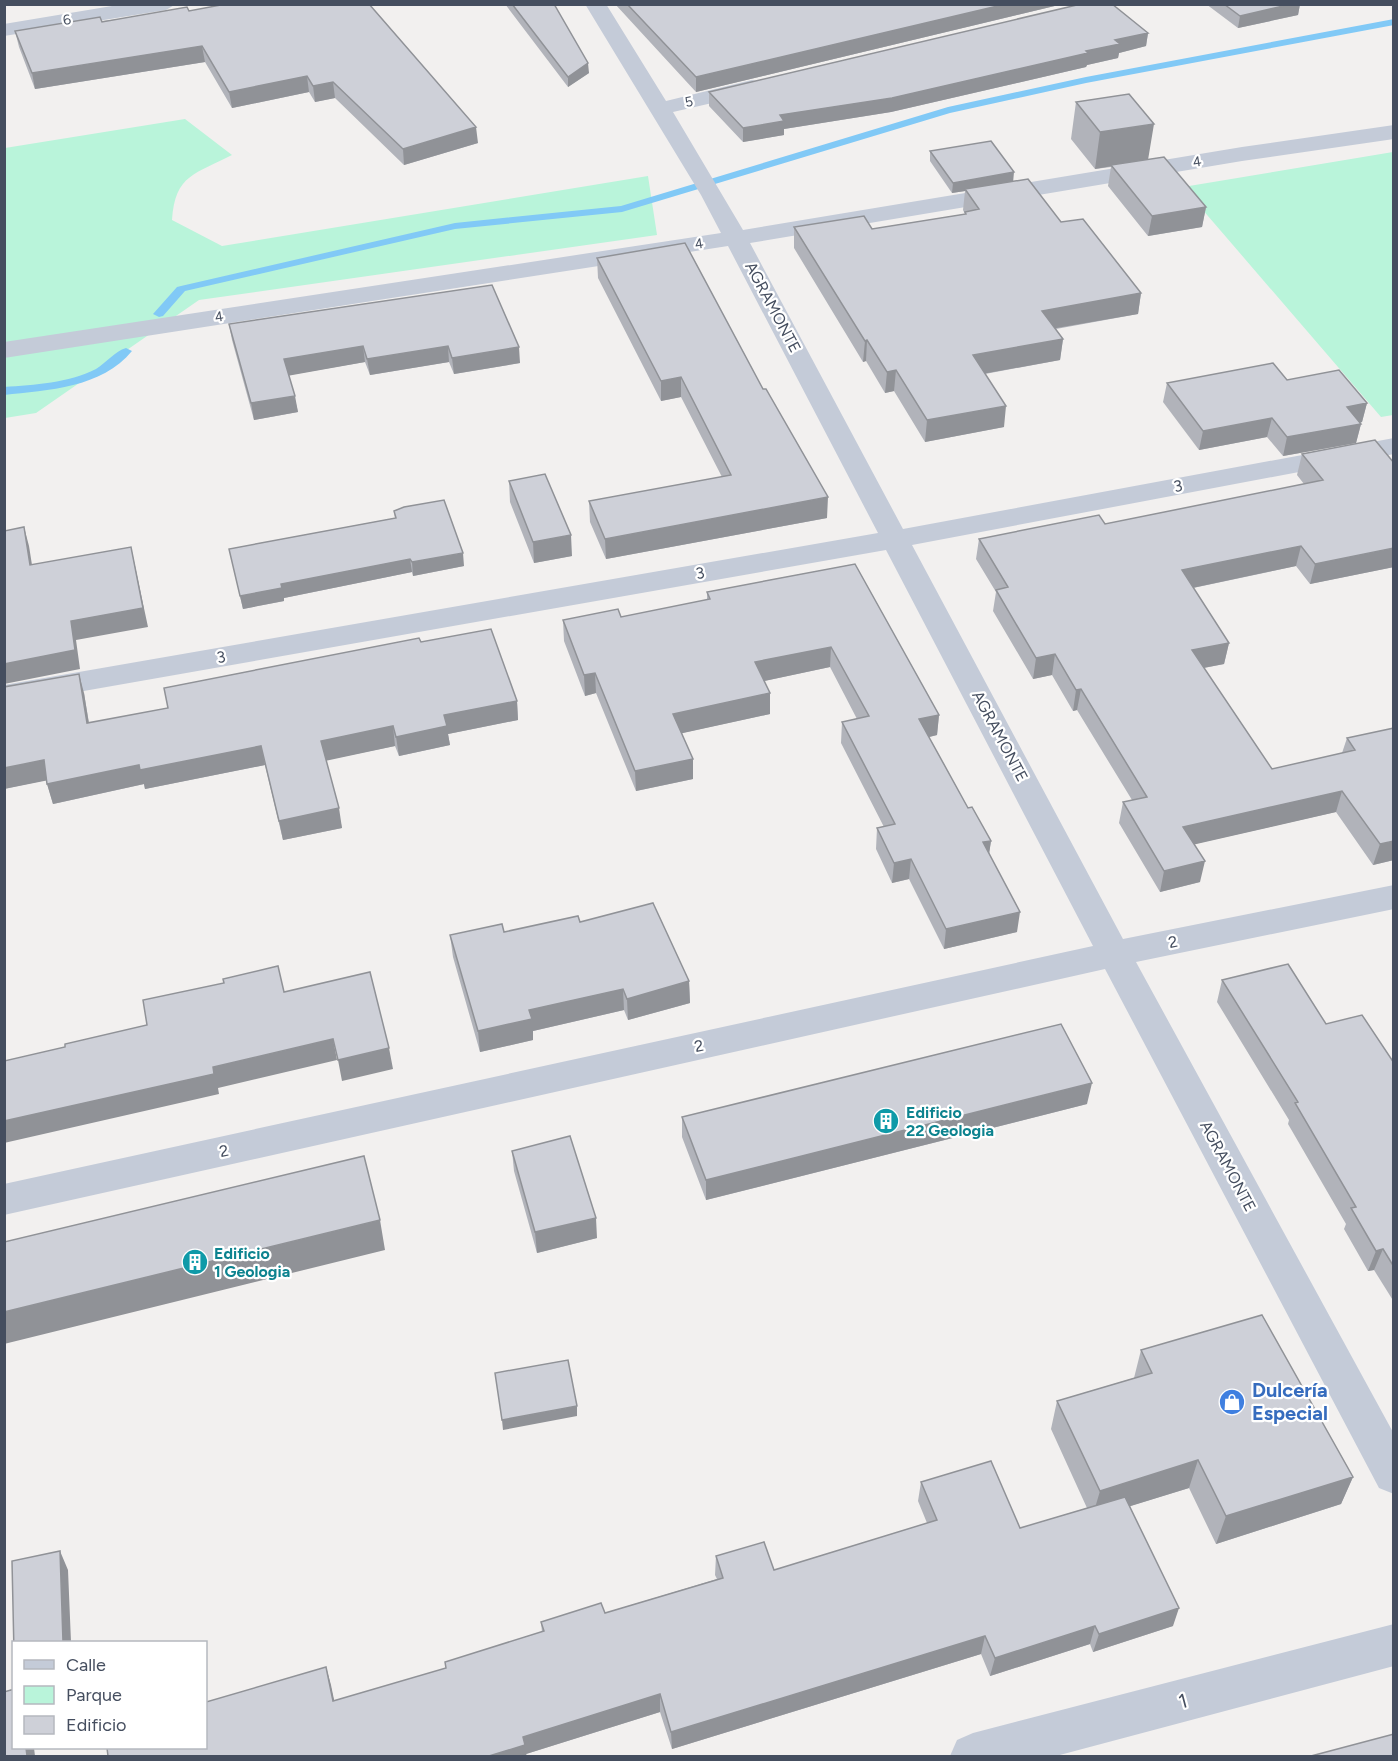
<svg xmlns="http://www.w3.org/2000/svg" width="1398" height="1761" font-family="Figtree,sans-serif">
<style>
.green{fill:#b9f4da}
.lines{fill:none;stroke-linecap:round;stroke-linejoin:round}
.stream{fill:#81c9f6;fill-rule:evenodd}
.minor{fill:#c4cbd8;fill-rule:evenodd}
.wall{fill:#b1b3ba}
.shaded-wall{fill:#909297}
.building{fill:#ced0d8;stroke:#909297;stroke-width:1.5}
.labels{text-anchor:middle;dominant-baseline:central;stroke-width:4.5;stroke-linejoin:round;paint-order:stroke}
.far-street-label{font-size:14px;fill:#454e5f;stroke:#fff}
.street-label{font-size:16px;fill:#454e5f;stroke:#fff}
.culture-label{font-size:16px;font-weight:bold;fill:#0d838f;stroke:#fff;text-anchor:start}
.near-shop-label{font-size:20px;font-weight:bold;fill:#366cbe;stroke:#fff;text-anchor:start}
.near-street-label{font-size:20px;fill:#454e5f;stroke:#fff}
</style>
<rect width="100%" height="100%" fill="#f2f0ef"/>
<path class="green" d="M185 119 232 155C196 174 175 174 172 220L222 246 648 176 657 235 199 300 36 413 5 418V148Z
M1393 152V415L1381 417 1183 187Z"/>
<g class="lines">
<path class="stream" d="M1394 19V25L1086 83 950 113 622 212 455 229 185 291 163 316 159 317 153 314 177 287 181 286 455 223 621 206 948 107 1086 77Z
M126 348 132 351C102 388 48 390 4 395V387C35 385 68 383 96 369 106 363 115 351 126 348Z"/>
<path class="minor" d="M124 4H176L166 10 4 36V24Z
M585 4H606L666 101 752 80 760 82 763 87 760 92 673 112 743 230 1242 147 1394 125V139L1242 161 750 243 903 529 1394 438V454L912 545 1123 939 1394 885V909L1136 962 1394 1434V1494L1379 1488 1105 969 4 1215V1184L1093 946 886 550 4 705V685L878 533 728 246 4 358V342L721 233 701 195Z
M1394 1624V1666L1056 1756H950L957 1740 973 1733Z"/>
</g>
<path class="wall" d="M505 4H554L589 73 568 87Z
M615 4H1063L696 92Z
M1206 4H1300L1298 15 1238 28Z
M189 11 478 143 404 165 335 98 315 102 309 92 232 108 205 62 35 89 19 47 15 31Z
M1148 33 1146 46 1119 53 1118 58 1087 65 1086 67 891 112 784 129V135L743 142 709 106V92Z
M1076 102 1206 207 1202 227 1148 236 1108 186 1111 167 1095 169 1071 139Z
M930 151 1013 181 1141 293 1138 314 1056 329 1063 339 1060 360 985 374 1004 427 925 442 894 391 885 393 866 361 863 362 794 248V227L872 229 965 214 963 210 965 191 952 193 930 161Z
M597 258 827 518 606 559 590 522 589 501 722 477 681 397 661 401 598 278Z
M492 285 520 363 454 374 449 362 370 375 365 362 289 375 298 412 254 420 232 340 229 324Z
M1287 380 1367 403 1362 422 1360 423 1361 424 1356 443 1283 456 1267 437 1199 450 1163 402 1167 383Z
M1302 454 1394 463V567L1310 584 1296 566 1193 588 1229 643 1224 664 1204 668 1272 769 1342 753 1347 738 1394 728V860L1373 865 1336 812 1194 844 1200 882 1160 892 1119 823 1123 802 1132 800 1077 710 1073 711 1052 675 1033 679 993 611 996 592 976 559 979 539 1105 524 1304 484 1297 475Z
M509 481 572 556 534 563 510 502Z
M394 511 464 566 413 576 412 572 284 598V601L243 609 229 549 395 518Z
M855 564 939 715 937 735 929 737 968 808 991 841 989 853 1017 932 944 949 909 879 892 883 876 849 877 828 884 827 841 743 842 722 857 719 830 667 764 681 770 693V714L682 733 693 779 636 791 596 693 585 696 564 641 563 620 621 617 707 600V592Z
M421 642 517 701 518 720 448 734 450 745 399 756 395 746 326 760 342 828 283 840 265 765 145 789 144 784 53 804 46 780 4 789 84 693 89 723 168 708Z
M580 922 689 981 690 1003 628 1020 624 1010 533 1031V1040L480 1052 453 957 450 935 504 932Z
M1222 980 1326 1024 1394 1063V1302L1374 1270 1368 1271 1344 1229 1346 1224 1288 1124 1289 1120 1217 1002Z
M1087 1104 706 1200 682 1137V1117Z
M512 1151 597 1238 537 1253 514 1171Z
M1141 1350 1353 1477 1341 1504 1216 1544 1189 1488 1130 1506 1173 1626 1093 1652 1090 1644 990 1676 981 1654 672 1749 660 1712 526 1754 527 1756H108L326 1667 334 1701 446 1668 542 1632 541 1622 605 1613 717 1579 715 1575 716 1556 774 1570 927 1523 918 1501 921 1482 1020 1528 1087 1508 1051 1429 1057 1401 1134 1378Z"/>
<path class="shaded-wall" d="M1006 4H1063L696 92V77Z
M1292 4H1300L1298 15 1238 28 1240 16Z
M1148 33 1146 46 1119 53 1118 58 1087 65 1086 67 891 112 784 129V135L743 142V128L780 115 1086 51 1115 40Z
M202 46 205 62 35 89 32 73Z
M588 63 589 73 568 87V77Z
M307 76 309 92 232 108 229 92Z
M333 82 335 98 315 102 313 86Z
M1154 124 1148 160 1095 169 1100 132Z
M476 127 478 143 404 165 403 149Z
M1014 172 1013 183 965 189V191L952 193 953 183Z
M1206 207 1202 227 1148 236 1152 216Z
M1141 293 1138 314 1039 331 1042 311Z
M1063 339 1060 360 971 376 973 355Z
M867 340 866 361 863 362 865 341Z
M363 346 365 362 287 376 284 359Z
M448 346 449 362 370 375 367 359Z
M519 347 520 363 454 374 452 358Z
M896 370 894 391 885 393 887 372Z
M681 377V397L661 401V381Z
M295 396 298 412 254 420 251 403Z
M1367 403 1362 422 1343 426 1347 407Z
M1006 406 1004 427 925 442 927 420Z
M1272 418 1267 437 1199 450 1203 431Z
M1361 424 1356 443 1283 456 1287 437Z
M828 497 827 518 606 559 605 539Z
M24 527 29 546 35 584 30 565Z
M571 535 572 556 534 563 533 542Z
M1301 546 1296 566 1178 591 1182 570Z
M131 547 148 627 76 640 80 669 4 684V664L71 621Z
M1394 548V567L1310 584 1315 564Z
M463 553 464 566 413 576 412 562Z
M410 559 412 572 284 598V601L243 609 240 596 281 584Z
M1229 643 1224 664 1187 671 1192 650Z
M831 647 830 667 755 683V662Z
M1055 654 1052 675 1033 679 1036 658Z
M595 673 596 693 585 696 584 675Z
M79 674 84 693 92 743 87 723Z
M1081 689 1077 710 1073 711 1076 690Z
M770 693V714L674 735 673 714Z
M517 701 518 720 448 734 450 745 399 756 396 737 444 715Z
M939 715 937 735 917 740 919 719Z
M393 726 395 746 325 761 321 741Z
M261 746 265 765 145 789 144 784 53 804 47 784 139 765Z
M693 759V779L636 791 635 771Z
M44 760 49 780 4 789V768Z
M1342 791 1336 812 1179 848 1183 827Z
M339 808 342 828 283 840 279 821Z
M991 841 988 861 983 842Z
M1394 841V860L1373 865 1380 844Z
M911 859 909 879 892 883 894 863Z
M1205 861 1200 882 1160 892 1164 871Z
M1020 912 1017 932 944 949 946 929Z
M689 981 690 1003 628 1020 627 999Z
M623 989 624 1010 533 1031V1040L480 1052 478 1031 529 1010Z
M333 1039 337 1060 218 1088 219 1094 4 1143V1121L213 1067Z
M389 1048 393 1069 342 1081 338 1060Z
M1092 1083 1087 1104 706 1200V1180Z
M596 1218 597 1238 537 1253 535 1232Z
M380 1220 385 1250 4 1344V1312Z
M1383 1249 1374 1270 1368 1271 1376 1251Z
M577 1406V1416L503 1430 502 1420Z
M1198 1460 1189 1488 1092 1518 1100 1491Z
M1353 1477 1341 1504 1216 1544 1226 1516Z
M60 1551 68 1570 71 1642H63Z
M1179 1608 1173 1626 1093 1652 1099 1634Z
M1095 1626 1090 1644 990 1676 995 1658Z
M985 1636 981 1654 672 1749 671 1732Z
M326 1667 331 1685 338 1719 333 1701Z
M660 1694V1712L526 1754 527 1756H489L523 1737Z
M26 1748H34L35 1756H27Z"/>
<path class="building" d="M226 4H369L476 127 403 149 333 82 313 86 307 76 229 92 202 46 32 73 15 31 100 17 102 22 187 7 189 11Z
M512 4H554L588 63 568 77Z
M627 4H1006L696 77Z
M1081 4H1112L1148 33 1115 40 1120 44 1086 51 1088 53 892 98 780 115 784 121 743 128 709 92Z
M1224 4H1292L1240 16Z
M1129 94 1154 124 1100 132 1076 102Z
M991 141 1014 172 953 183 930 151Z
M1164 157 1206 207 1152 216 1111 165Z
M1028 179 1061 222 1083 219 1141 293 1042 311 1063 339 973 355 1006 406 927 420 896 370 887 372 867 340 865 341 794 227 864 216 872 229 966 214 965 212 979 209 965 189Z
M685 243 763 389H766L828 497 605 539 589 501 731 475 681 377 661 381 597 258Z
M492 285 519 347 452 358 448 346 367 359 363 346 284 359 295 396 251 403 229 324Z
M1273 363 1287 380 1339 370 1367 403 1347 407 1361 424 1287 437 1272 418 1203 431 1167 383Z
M1375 440 1394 463V548L1315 564 1301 546 1182 570 1229 643 1192 650 1272 769 1355 750 1347 738 1394 728V841L1380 844 1342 791 1183 827 1205 861 1164 871 1123 802 1147 797 1081 689 1076 690 1055 654 1036 658 996 590 1008 587 979 539 1099 515 1105 524 1323 480 1302 454Z
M545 474 571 535 533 542 509 481Z
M444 500 463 553 412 562 410 559 281 584 282 588 240 596 229 549 396 518 394 511 404 507Z
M24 527 30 565 131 547 143 608 71 621 75 650 4 664V531Z
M855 564 939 715 919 719 968 808 972 807 991 841 983 842 1020 912 946 929 911 859 894 863 877 828 895 824 842 722 869 716 831 647 755 662 770 693 673 714 693 759 635 771 595 673 584 675 563 620 618 609 621 617 710 599 707 592Z
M491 629 517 701 444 715 447 726 396 737 393 726 321 741 339 808 279 821 261 746 140 770 139 765 47 784 44 760 4 768V687L79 674 87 723 168 708 164 688 419 638 421 642Z
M653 903 689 981 627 999 623 989 529 1010 532 1019 478 1031 450 935 502 924 504 932 578 916 580 922Z
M1288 964 1326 1024 1362 1015 1394 1063V1267L1383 1249 1376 1251 1351 1208 1356 1207 1295 1103 1298 1102 1222 980Z
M278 966 284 992 370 972 389 1048 338 1060 333 1039 213 1067 214 1074 4 1121V1061L65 1047V1044L147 1025 143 1000 224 983 223 979Z
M1061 1024 1092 1083 706 1180 682 1117Z
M570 1136 596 1218 535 1232 512 1151Z
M364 1156 380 1220 4 1312V1242Z
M1262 1315 1353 1477 1226 1516 1198 1460 1100 1491 1057 1401 1152 1373 1141 1350Z
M568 1360 577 1406 502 1420 495 1373Z
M991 1461 1020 1528 1125 1497 1179 1608 1099 1634 1095 1626 995 1658 985 1636 671 1732 660 1694 523 1737 525 1745 489 1756H108L107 1748H206V1702L326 1667 333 1701 446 1668 445 1662 544 1631 541 1622 601 1603 605 1613 723 1578 716 1556 764 1542 774 1570 937 1520 921 1482Z
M60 1551 63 1642H14V1653L12 1561Z
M14 1689V1748H26L27 1756H4V1692Z
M1394 1734V1756H1311Z"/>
<defs>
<g id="building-disc" transform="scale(1.35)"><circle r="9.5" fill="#0f9aa8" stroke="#fff"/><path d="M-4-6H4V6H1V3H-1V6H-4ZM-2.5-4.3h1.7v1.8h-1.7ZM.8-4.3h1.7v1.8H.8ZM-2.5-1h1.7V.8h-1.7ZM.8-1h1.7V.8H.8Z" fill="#fff"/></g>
<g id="shop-disc" transform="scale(1.35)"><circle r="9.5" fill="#3f7fe0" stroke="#fff"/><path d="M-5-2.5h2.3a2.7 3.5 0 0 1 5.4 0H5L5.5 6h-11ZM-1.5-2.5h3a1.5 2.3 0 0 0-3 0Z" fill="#fff"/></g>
</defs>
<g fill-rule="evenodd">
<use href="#building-disc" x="886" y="1121"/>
<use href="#building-disc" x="195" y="1262"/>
<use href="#shop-disc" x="1232" y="1402"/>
</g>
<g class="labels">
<g class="far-street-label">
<text transform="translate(67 20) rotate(-9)">6</text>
<text transform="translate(689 102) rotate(-13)">5</text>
<text transform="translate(1197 162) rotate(-9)">4</text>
<text transform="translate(699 244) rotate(-9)">4</text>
<text transform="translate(219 317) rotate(-9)">4</text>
</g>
<g class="street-label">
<text transform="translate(773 307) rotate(62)">AGRAMONTE</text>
<text transform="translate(1178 486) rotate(-11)">3</text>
<text transform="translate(700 573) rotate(-10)">3</text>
<text transform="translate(221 657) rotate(-10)">3</text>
<text transform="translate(1000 736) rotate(62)">AGRAMONTE</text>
<text transform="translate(1173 942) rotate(-12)">2</text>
<text transform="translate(699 1046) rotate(-12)">2</text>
<text transform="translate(224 1151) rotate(-12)">2</text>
<text transform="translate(1228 1166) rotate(62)">AGRAMONTE</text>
</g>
<g class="culture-label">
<text x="906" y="1112">Edificio<tspan x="906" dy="18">22 Geologia</tspan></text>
<text x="214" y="1253">Edificio<tspan x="214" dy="18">1 Geologia</tspan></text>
</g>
<g class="near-shop-label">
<text x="1252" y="1390">Dulcería<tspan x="1252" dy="23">Especial</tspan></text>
</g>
<g class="near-street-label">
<text transform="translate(1183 1701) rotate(-15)">1</text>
</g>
</g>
<rect width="1398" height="1761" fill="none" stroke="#454e5f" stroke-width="12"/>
<rect x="12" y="1641" width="195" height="108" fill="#ffffff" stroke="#b5b8bf" stroke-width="1.5"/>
<rect x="24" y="1660" width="30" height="9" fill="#c4cbd8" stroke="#b5b8bf" stroke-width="1.5"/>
<text x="66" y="1671" font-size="18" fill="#454e5f">Calle</text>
<rect x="24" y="1686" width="30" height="18" fill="#b9f4da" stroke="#b5b8bf" stroke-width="1.5"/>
<text x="66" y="1701" font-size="18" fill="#454e5f">Parque</text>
<rect x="24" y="1716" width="30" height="18" fill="#ced0d8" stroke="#b5b8bf" stroke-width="1.5"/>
<text x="66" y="1731" font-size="18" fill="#454e5f">Edificio</text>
</svg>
